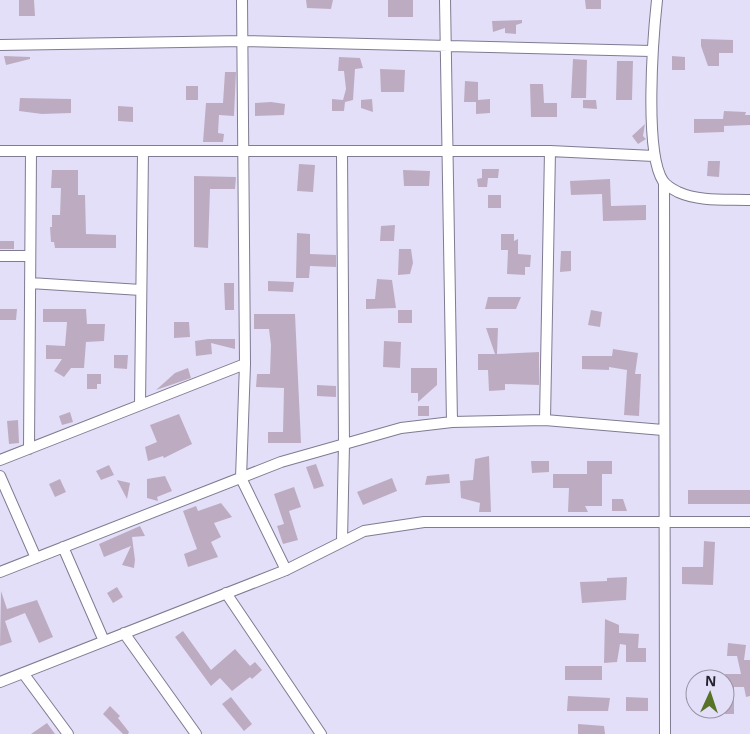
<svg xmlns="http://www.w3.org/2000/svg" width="750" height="734" font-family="'Noto Sans',sans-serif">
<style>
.building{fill:#bdacc1}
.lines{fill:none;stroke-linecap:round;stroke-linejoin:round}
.minor-casing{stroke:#7f7b92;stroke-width:12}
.minor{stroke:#fff;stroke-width:10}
</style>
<rect width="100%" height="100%" fill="#e3dff8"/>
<path class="building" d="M19 0H34L35 16H19Z
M306 0H333L331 9 307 8Z
M388 0H413V17H388Z
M585 0H601V9H586Z
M522 20V23L516 25V34L505 33V28L493 32 492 21Z
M701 39 733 40V53H719V66H708L701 46Z
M4 56 30 57V59L6 65Z
M672 56 685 57V70H672Z
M339 57 360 58 363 68 355 69 353 100 345 102 344 111H332V99L343 100 346 89 344 71H338Z
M573 59 587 60 586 98H571Z
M617 61H633L632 100H616Z
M380 69 405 70 404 92H381Z
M225 72H236L234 116 219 115 218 133 224 134 223 142H203L206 103H223Z
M465 81 478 82V100L490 99V113L476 114V102H464Z
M530 84H543L544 103H557V117H531Z
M186 86H198V100H186Z
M20 98 71 99V113L42 114 19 111Z
M372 99 373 112 361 108V100Z
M583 100H596L597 109 583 108Z
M271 102 285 104 284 115 255 116V103Z
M118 106 133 107V122L118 121Z
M724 111 746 112 745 115H750V125L724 126V132L694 133V119H723Z
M645 124 643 136 646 139 638 144 632 136Z
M708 161H720L719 177 707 176Z
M299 164 315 165 313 192 297 191Z
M482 169H499L498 178H488L487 187H478L477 179 482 178Z
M52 170H78V195H85L86 234 116 235V248H55L54 242H51L50 227H52V215H60L61 188H51Z
M403 170 430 171 429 186H404Z
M194 176 236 177 235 189H210L208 248 194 247Z
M610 179 611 206 646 205V220L603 221 602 194 571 195 570 181Z
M488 195H501V208H488Z
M395 225 394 241H380L381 226Z
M297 233 310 234V254L336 255V267L310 266 309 278H296Z
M501 234H514V241L518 239V254L531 255 530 267H525V275L507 274 508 250H501Z
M0 241H14V249H0Z
M399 249H411L413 263 410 274 398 275Z
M561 251H571V271L560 272Z
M377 279 392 280 396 308 366 309V299H375Z
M268 281 294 282 293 292 268 291Z
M224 283H234V310H225Z
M488 297H521L516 309H485Z
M0 309H17L16 320H0Z
M43 309H86L87 324H105L104 341 86 342 84 368H71L64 377 54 371 62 359H46V345L65 346 67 322H43Z
M398 310H412V323H398Z
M591 310 602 312 600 327 588 325Z
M254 314H295L301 443H268V432H283L284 388 256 387 257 374H270L271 345 269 329H254Z
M174 322H189L190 337 174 338Z
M486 328H498L497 354 539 352V385L505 384V390L489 391 488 370H478V354H495Z
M208 339H235V349L211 343 212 354 196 356 195 341Z
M384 341 401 342 400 368 383 367Z
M613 349 638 353 635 374H641L639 416 624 415 627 370 609 367V370L582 369V356H612Z
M114 355H128L127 369 114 368Z
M188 368 191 378 156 390 175 373Z
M411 368H437V385L418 402V393H411Z
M87 374H101V384H97V389H87Z
M317 385 336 386V397L317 396Z
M418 406H429V416H418Z
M70 412 73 422 62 425 59 416Z
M179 414 192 444 164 458 163 456 148 461 145 447 157 442 150 425Z
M18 420 19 443 9 444 7 421Z
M489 456 491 512H479L480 503 461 498 460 481 473 480 475 459Z
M531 461H549V472L532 473Z
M587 461H612V474H602V506H585L588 512H568L569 488H553V474H587Z
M316 464 324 486 314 489 306 467Z
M109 465 114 475 101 480 96 471Z
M449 474 450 483 425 485 427 476Z
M165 476 172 491 157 497 158 501 147 498V479Z
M392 478 397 491 363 505 357 492Z
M60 479 66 492 55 497 49 484Z
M117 480 130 483 127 499Z
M294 487 301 507 289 511 298 540 283 544 277 526 284 524 274 494Z
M688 490H750V504H688Z
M612 499H623L627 511H612Z
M221 503 232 517 214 523 221 537 211 542 218 557 188 567 184 554 197 549 183 511 196 506 198 511Z
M140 526 145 536 132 537 135 560 134 568 122 565 131 546 104 557 99 544Z
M704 541 715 542 713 585 682 584V567H703Z
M627 577 626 600 582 603 580 582 607 581V578Z
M117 587 123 597 113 603 107 593Z
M1 591 7 609 37 600 53 637 39 643 25 613 5 621 12 642 0 646Z
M605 619 619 625V633L639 634 638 648H646V662H626V645L620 644 617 662 604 663Z
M183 631 211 670 235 649 250 666 255 662 262 670 252 679 250 677 232 691 220 678 211 686 175 637Z
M728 643 746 645 744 660H750V696L746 697 744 687H734V714H725V674H741L737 656H727Z
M565 666H602V680H565Z
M568 696 610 698 608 711H567Z
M231 697 252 724 244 731 222 704Z
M626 697 648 698V711H626Z
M110 706 120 716 118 718 129 732 128 734H123L103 714Z
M47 723 55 734H31Z
M578 724 604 726 605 734H578Z"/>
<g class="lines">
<g class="minor-casing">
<path id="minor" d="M242 0 245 364 241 478 286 570
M445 0 452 422
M657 0C653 37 644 152 663 181 666 185 674 190 678 192 700 202 727 199 750 200
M0 45 243 41 651 51
M0 151H550L654 156
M664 182 665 734
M0 256H30
M30 283 141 290
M140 405 143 152
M545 420 550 151
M29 449 31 152
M0 460 245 364
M0 476 36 558
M342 541 344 444 342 152
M63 547 104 641
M0 572 281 462 401 428 452 422 545 420 663 430
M226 593 321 734
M124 633 196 734
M23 673 68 734
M0 682 286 570 364 531 424 522H750"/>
</g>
<use href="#minor" class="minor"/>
</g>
<g transform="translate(710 694) rotate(3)"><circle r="24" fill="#e3dff8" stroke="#9793a6"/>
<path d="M0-4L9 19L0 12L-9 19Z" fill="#577328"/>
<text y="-8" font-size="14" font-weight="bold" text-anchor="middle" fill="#24222c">N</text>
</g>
</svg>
